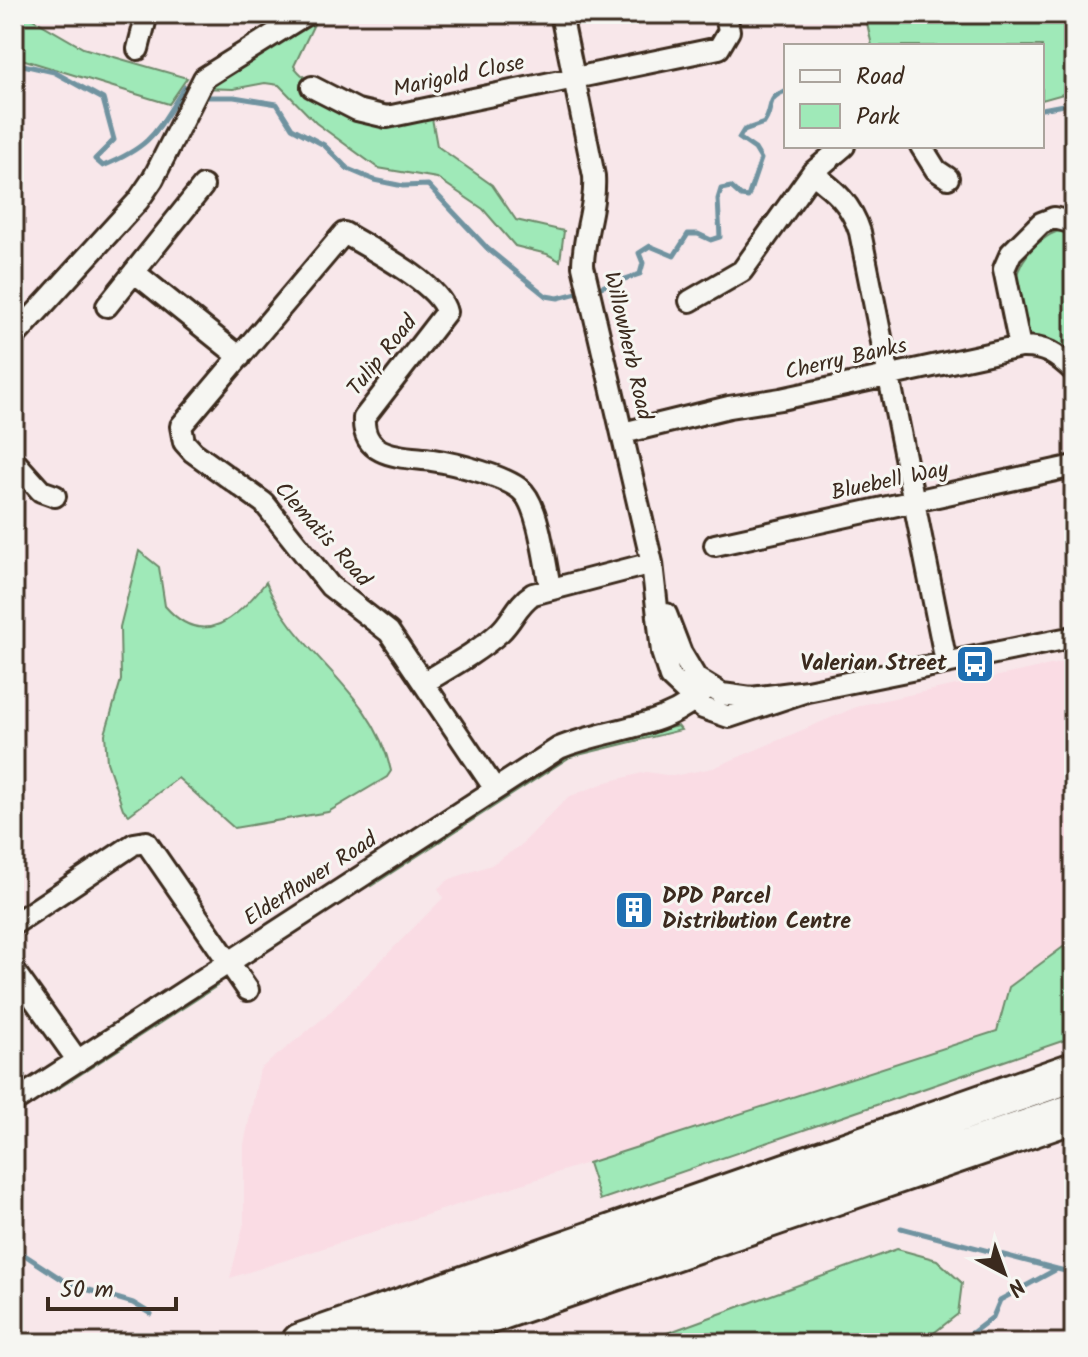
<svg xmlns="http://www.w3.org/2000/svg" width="1088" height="1357" font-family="Kalam,sans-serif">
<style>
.built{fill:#fadce4}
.green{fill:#9fe9b8;stroke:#6d8a6b;stroke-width:2}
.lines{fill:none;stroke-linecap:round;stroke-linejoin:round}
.stream{stroke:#7093a0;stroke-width:5}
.minor-casing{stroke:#3b2a1e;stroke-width:26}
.motorway-casing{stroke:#3b2a1e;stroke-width:44}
.minor{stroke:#f6f6f2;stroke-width:20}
.motorway{stroke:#f6f6f2;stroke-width:38}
.labels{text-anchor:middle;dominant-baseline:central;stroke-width:6;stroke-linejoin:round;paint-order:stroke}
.street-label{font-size:22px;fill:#3b2a1e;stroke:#f6f6f2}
.poi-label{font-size:22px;font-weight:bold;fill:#3b2a1e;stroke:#f6f6f2;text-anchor:end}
</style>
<rect width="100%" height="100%" fill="#f8e7ea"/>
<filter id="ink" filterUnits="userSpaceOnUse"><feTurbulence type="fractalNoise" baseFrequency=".0125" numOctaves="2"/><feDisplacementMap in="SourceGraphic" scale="16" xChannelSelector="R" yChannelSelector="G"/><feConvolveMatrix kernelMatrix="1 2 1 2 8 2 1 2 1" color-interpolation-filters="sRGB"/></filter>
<g filter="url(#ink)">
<path class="built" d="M1074 660V939L1009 987 997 1031 230 1278 244 1223V1144L260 1069 326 1016 443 898 438 888 450 879 491 865 520 846 568 797 607 782 646 772 673 776 713 768 861 705Z"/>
<path class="green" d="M14 14H24L83 48 187 78 169 104 15 57Z
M865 14H1074V91L1042 100V46H872Z
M314 24 294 66C302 80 365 121 382 123 399 126 416 123 432 118L437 146 492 185 516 220 564 231 560 261 547 254 515 246 483 209 437 178 378 168 316 123 279 85 265 83 233 89 202 88Z
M1064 230 1074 233V359C1058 344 1044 339 1022 335 1017 297 1005 275 1036 245 1046 237 1051 232 1064 230Z
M139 551 159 567 165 606C204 651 238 617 266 582 294 654 372 687 391 771L387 777 328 812 234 828 178 778 129 815 123 809 107 762 105 734 121 680 120 627Z
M678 726 681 730 570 757 371 886 369 882 560 758 592 744Z
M1074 939V1037L600 1200 588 1163 997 1031 1009 987Z
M215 983 217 986 50 1094 47 1090Z
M897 1249 937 1260 962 1283 958 1314 921 1343H640Z"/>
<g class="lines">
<path class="stream" d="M829 46H834
M14 63 54 72 103 99 114 140 95 159 103 166C154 145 156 131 185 87L192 92
M201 97H234L277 104 292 128 324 145 348 169 374 180 403 186 428 185 488 249 546 296 558 298 585 291
M1042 109 1074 103
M595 289 640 274 643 263 639 253 650 246 674 256 688 234H698L711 240 720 237 718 199 721 189 731 187 741 196 748 197 761 159 755 149 739 138 744 130 764 123C774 109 765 97 786 91
M901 1228 1057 1269
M14 1248 69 1284 133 1303 151 1314
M951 1343 972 1333 993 1317 1000 1300 1057 1269 1074 1273"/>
<g class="minor-casing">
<path id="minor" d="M561 14 594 176C596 208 583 235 583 266L652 563 662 652 670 677 703 708 729 717 807 691
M138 49 147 14
M312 87 357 110 387 117 719 48 729 31 726 14
M921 146 936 170 948 178
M812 173C836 191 851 204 860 232L946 662
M134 272 240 357
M690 301 742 271 812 173 844 146
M107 306 203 186
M14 337 138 201 153 179 204 78 306 14
M1020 347 1004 269 1011 253 1041 223 1054 218 1074 223
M623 433 729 407 781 399 1020 347C1045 346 1056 354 1074 371
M14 461 41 491 55 496
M715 545 1074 466
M666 614 681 653 696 678 722 694 751 698 807 691 1074 637
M425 682C450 667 478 652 500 632 513 620 517 604 533 594L652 563
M495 789 389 632 330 586 264 503 193 452 184 442 181 426 344 233C369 248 440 284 446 312L364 418C362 459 403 456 432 460 453 463 511 477 524 493 539 510 545 563 550 587
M14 924 134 844 146 842 248 990
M14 971 78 1061
M14 1102 559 748C611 726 667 731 708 687"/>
</g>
<g class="motorway-casing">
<path id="motorway" d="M301 1343 1074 1072
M405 1343 1074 1113"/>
</g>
<use href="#minor" class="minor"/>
<use href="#motorway" class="motorway"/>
</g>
</g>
<defs>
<g id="bus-square" transform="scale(2)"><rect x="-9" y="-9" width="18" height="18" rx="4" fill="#1f6fb2" stroke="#f6f6f2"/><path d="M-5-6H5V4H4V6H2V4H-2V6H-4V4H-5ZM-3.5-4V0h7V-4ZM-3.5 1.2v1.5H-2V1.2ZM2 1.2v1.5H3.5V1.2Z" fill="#fff"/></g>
<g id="building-square" transform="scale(2)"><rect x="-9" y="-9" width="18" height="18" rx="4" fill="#1f6fb2" stroke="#f6f6f2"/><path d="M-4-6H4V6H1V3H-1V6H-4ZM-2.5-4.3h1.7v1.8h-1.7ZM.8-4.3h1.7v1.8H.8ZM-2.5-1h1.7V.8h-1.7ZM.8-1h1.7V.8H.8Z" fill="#fff"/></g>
</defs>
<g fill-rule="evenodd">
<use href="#bus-square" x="975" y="664"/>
<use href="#building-square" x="634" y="910"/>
</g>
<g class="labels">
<g class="street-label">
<text transform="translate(459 77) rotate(-12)">Marigold Close</text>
<text transform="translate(627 346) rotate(77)">Willowherb Road</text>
<text transform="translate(383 356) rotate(-51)">Tulip Road</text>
<text transform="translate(846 360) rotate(-13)">Cherry Banks</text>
<text transform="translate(890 482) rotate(-12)">Bluebell Way</text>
<text transform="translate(322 535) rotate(48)">Clematis Road</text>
<text transform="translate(311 880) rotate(-33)">Elderflower Road</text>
</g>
<g class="poi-label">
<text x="947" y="664">Valerian Street</text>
<text x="662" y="897" text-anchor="start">DPD Parcel<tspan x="662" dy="25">Distribution Centre</tspan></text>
</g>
</g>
<rect width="1088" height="1357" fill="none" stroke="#f6f6f2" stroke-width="48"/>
<rect x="24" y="24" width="1040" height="1309" fill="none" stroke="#3b2a1e" stroke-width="3" filter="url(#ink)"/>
<rect x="784" y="44" width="260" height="104" fill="#f6f6f2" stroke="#aba49d" stroke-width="2"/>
<rect x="800" y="70" width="40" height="12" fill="#f6f6f2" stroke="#aba49d" stroke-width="2"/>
<text x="856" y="84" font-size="24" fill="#3b2a1e">Road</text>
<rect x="800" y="104" width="40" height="24" fill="#9fe9b8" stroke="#aba49d" stroke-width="2"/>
<text x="856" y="124" font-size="24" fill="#3b2a1e">Park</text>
<g transform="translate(1004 1273) rotate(139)" stroke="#f6f6f2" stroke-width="6" paint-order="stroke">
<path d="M0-6L14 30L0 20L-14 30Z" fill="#3b2a1e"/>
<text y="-12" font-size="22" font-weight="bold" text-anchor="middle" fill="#3b2a1e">N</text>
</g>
<path d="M48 1297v12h128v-12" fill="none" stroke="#3b2a1e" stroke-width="4"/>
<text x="60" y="1297" font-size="24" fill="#3b2a1e" stroke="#f6f6f2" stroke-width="6" paint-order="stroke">50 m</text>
</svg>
